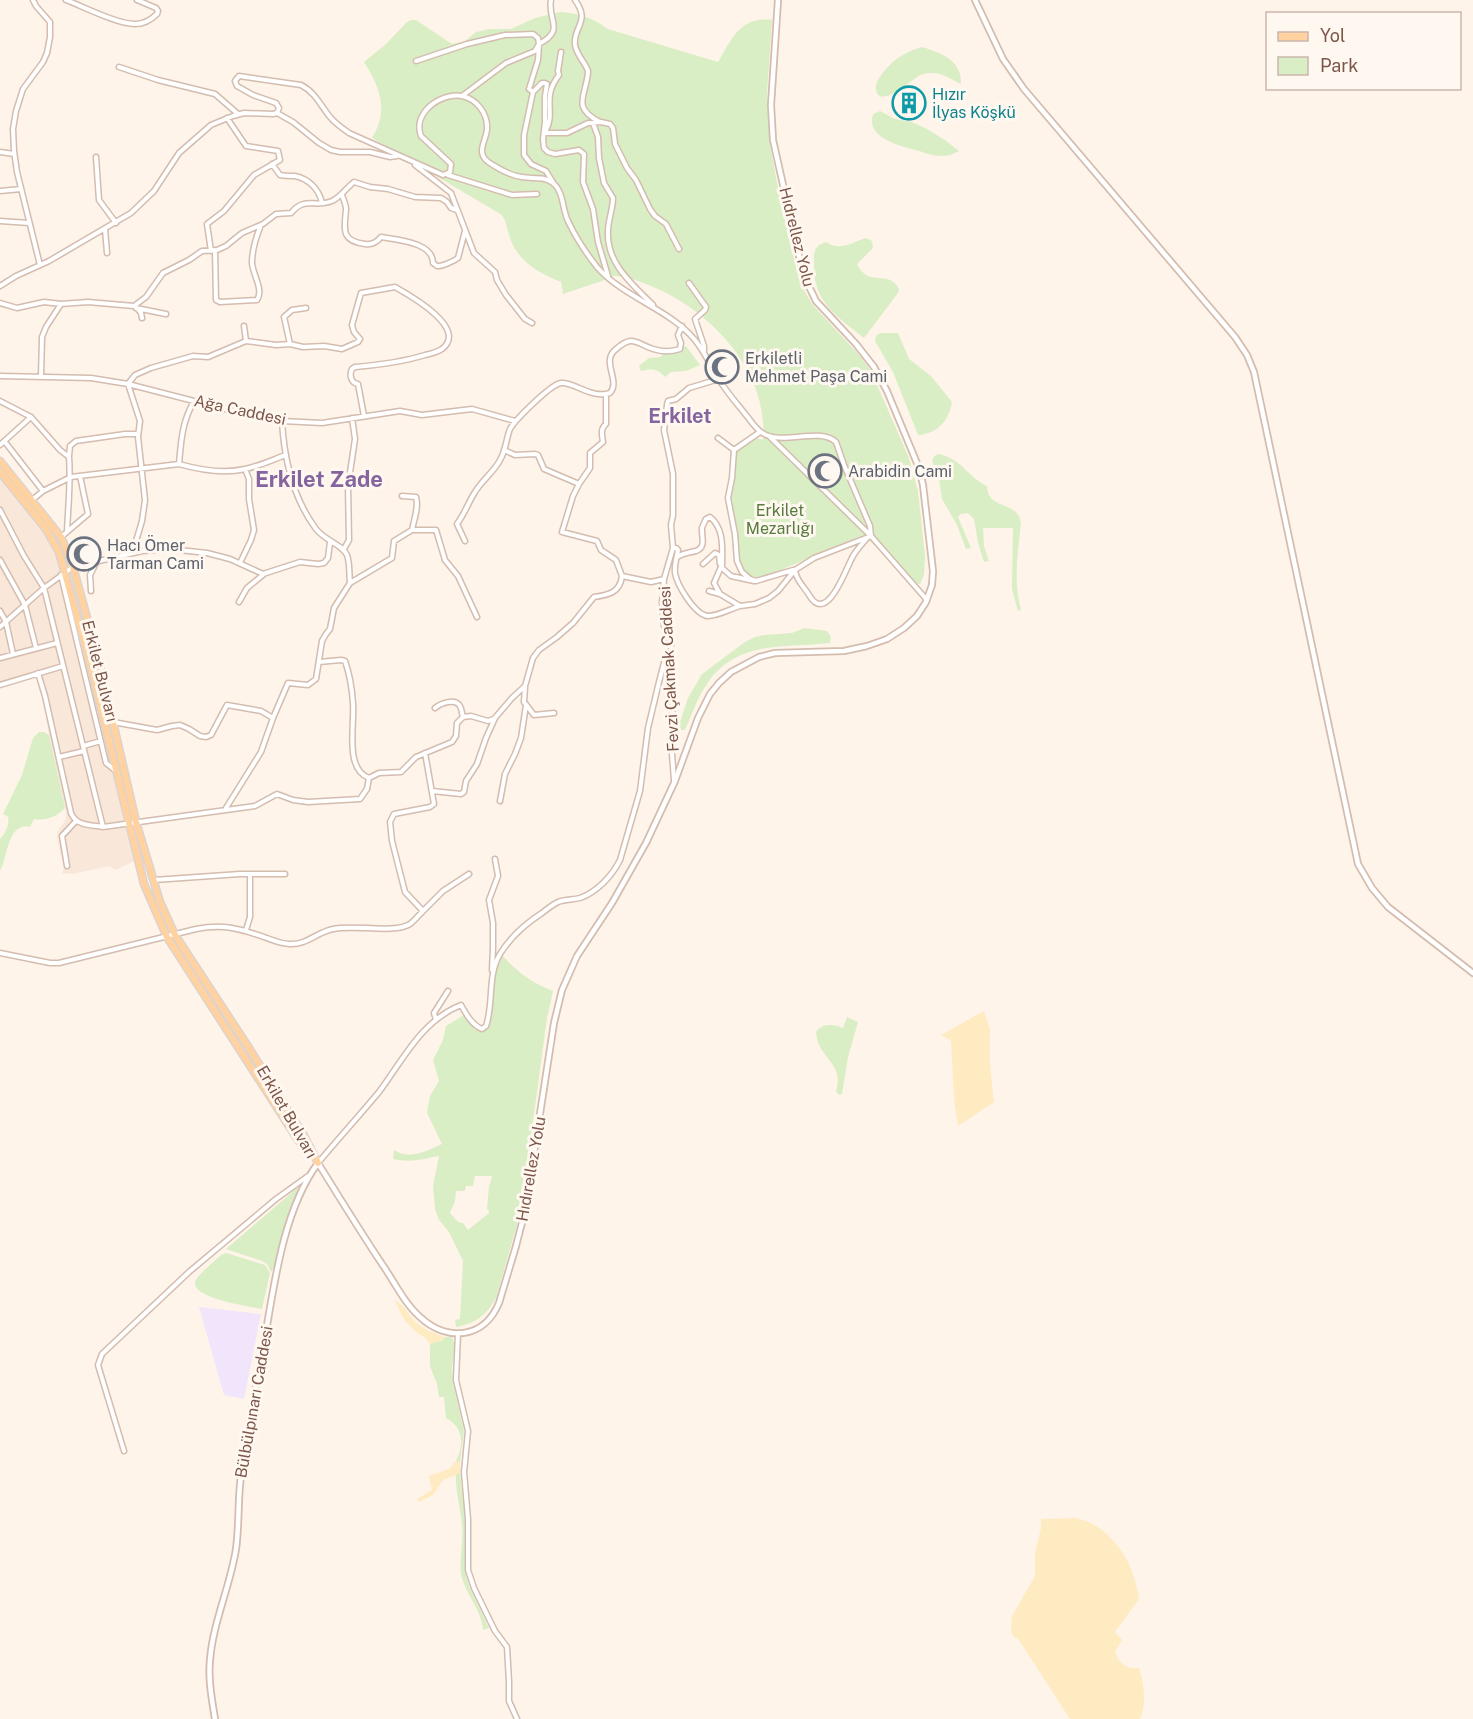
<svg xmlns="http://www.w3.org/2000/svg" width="1473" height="1719" font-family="'Public Sans',sans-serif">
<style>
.residential{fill:#f9e8d9}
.education{fill:#f1e5fb}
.green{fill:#daeec5;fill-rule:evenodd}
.sand{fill:#ffebc2}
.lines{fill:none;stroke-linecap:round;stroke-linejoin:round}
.minor-casing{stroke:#d4bcaf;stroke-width:7}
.tertiary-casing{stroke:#d4bcaf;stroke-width:8}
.primary-casing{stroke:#ddd3d0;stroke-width:9}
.minor{stroke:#fff;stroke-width:4}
.tertiary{stroke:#fff;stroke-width:4.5}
.primary{stroke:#ffd29f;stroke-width:6}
.labels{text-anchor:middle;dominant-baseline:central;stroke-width:6;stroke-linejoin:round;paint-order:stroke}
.culture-label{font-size:16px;fill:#0d838f;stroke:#fff8f1;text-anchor:start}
.street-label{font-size:16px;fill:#7c5649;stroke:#fff8f1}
.worship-label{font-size:16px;fill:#5b616d;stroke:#fff8f1;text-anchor:start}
.park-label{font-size:16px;fill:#567c3d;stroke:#fff8f1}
.quarter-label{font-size:20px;font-weight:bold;fill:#86659f;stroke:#fff8f1}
.district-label{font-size:22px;font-weight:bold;fill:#86659f;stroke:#fff8f1}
</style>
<rect width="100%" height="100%" fill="#fef4e9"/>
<path class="residential" d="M0 466 55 535 62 546 72 572 96 666 141 858 115 870 110 866 72 874 62 873 64 868 57 838 58 831 66 819V813L49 735 39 675 0 685Z"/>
<path class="education" d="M199 1307 261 1314 244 1399 224 1395Z"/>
<path class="green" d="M560 12C579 13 593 18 608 29L718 62C732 39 740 16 772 20L767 94 770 145 779 193 797 271 805 292 813 305 861 357 871 371 909 458 918 491 925 556 924 575 920 584H915L900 568 863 535 762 578 749 579 739 569 728 502 736 449 756 438 763 440C769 371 710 310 651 286 641 282 626 276 615 276 612 276 606 279 602 281 589 285 576 290 563 294L561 282C539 273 518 262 510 238 507 230 507 223 502 215L372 138C389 111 380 87 364 62L386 44 407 22 412 20H416L452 44 465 41 476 32 489 29H511L535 18Z
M922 47C941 53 962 60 961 84 951 79 941 72 930 73 926 73 921 74 917 77 911 81 878 110 876 89 875 85 877 83 878 80 888 63 903 52 922 47Z
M880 111 895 119 912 122 925 128 945 140 959 151C954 154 948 156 941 156 933 156 926 153 919 151 902 146 865 139 873 114Z
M866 238 872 241 873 248 857 264C869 289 888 268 899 289L898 293 864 338C846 323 824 310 817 287 814 279 814 271 814 263 813 252 815 245 826 242 840 252 852 242 866 238Z
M880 333H898L909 359 931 376 952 402C949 421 937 434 918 435L893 372 875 341 876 336Z
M686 346 700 365 686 371 671 372 665 377C658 369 652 368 641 371L639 366 649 358 661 357 663 353H674Z
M939 454C964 460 967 477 987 486 988 511 1018 500 1021 523 1018 551 1013 582 1021 610L1018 611 1012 589 1013 528H983L984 546 989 561 984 562 978 543 974 519 968 513 961 514 958 517 971 548 966 549 957 525 942 499 939 479 932 461 934 456Z
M804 628 827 631 831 637 830 643C785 648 736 640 707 684 697 698 692 715 685 730H679L678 728 688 698 702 674 745 642 755 637 764 635 792 633Z
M39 732H44L49 735 65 808C56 817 47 821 34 819L30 827C7 822 8 858 0 871V839C5 834 10 824 8 817L3 814 22 775 33 738Z
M502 955C517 972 532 983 553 991L547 1018 523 1196 518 1221 496 1298C487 1315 475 1324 456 1327L455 1320 460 1319 463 1261 449 1232 439 1220 435 1209 433 1186 439 1156C422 1159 412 1163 393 1159L394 1150C410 1160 426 1151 442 1144L427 1113 430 1096 439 1081 433 1060 443 1040 446 1026 464 1015 475 1030H480L484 1029 488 1021 495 976ZM475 1176H492L491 1181 489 1186 487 1209 489 1211V1213L468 1230 463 1223 458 1222 450 1213 455 1201 456 1191H465L466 1186H473Z
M847 1017 858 1022 848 1057 842 1094 839 1095 836 1091C845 1062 818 1060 816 1032 822 1023 835 1024 843 1028Z
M305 1183 280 1257 271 1272 267 1264 262 1261 226 1249 297 1188Z
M226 1253 265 1265 270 1273 262 1309C249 1306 193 1299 195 1282 197 1275 215 1261 221 1255Z
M445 1337H452L455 1345 452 1367 453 1383 464 1431 460 1462 456 1461C464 1444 464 1428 446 1418L444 1397H439L437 1384 430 1366V1345L434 1342 442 1341Z
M460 1473 466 1527V1576L469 1586 489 1628 483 1630C482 1611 467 1596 462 1578 458 1564 464 1541 462 1526 461 1508 455 1492 456 1474Z"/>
<path class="sand" d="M984 1011 990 1029V1064L994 1102 958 1126 954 1099 951 1041 941 1035Z
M395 1300C403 1305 406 1310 411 1317 420 1328 432 1333 445 1337 442 1343 435 1340 430 1345 427 1336 419 1336 413 1329 404 1321 399 1311 395 1300Z
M456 1461 460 1462V1473L443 1480 433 1495 419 1502 417 1499 432 1490 429 1476 449 1469Z
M1075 1518C1112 1525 1135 1564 1139 1599L1115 1632 1122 1640 1115 1652C1119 1664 1127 1669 1139 1668 1144 1684 1147 1704 1140 1719H1070L1019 1640 1012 1635 1011 1627 1012 1616 1035 1576V1553L1041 1528V1519Z"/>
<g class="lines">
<g class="minor-casing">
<path id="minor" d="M33 0 36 6 50 22V37L47 53 43 62 23 89 16 111 13 129 14 151 17 172 40 265
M66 0C84 7 117 24 135 24 144 24 151 20 157 14L158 11 156 8 137 0
M551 0C547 20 566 30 539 44L538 60 529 89 533 92 542 83H545L547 84 545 96V122L543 139 544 148 548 152 555 154 579 150 584 154 583 182 593 209 598 242 608 276
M575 0C591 22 573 26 575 45 577 56 585 62 588 71 587 95 570 107 600 122
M416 61 467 44 505 35 533 34 538 38 539 44 535 51 506 63 462 96
M119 67 158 80 215 94 238 114
M533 92 524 135V155L531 164 546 171 554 184
M277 113 293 122 319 143 331 150 340 152H370L390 157 397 156
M593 123 598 137 599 158 604 183 613 198C613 209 608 220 608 231 606 263 632 284 653 305
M546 130C556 112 541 98 559 75L558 71 561 52
M544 133H567L588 123 601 122 610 124 613 128 615 144 627 168 636 180 650 209 655 216 666 224 679 249
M0 152 14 154
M96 157 99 200 116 223
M272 164 280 175C285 176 289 176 295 176 309 179 319 189 322 203
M415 165 451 193 474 253 495 272 497 280 506 295 525 319 532 323
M448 175 512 195 537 194
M0 191 21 189
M342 195C343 199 346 204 346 209 345 227 339 241 365 244 372 245 377 242 381 237 397 240 433 242 433 263L437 266C441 267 454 261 458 258L465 231
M0 221 29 223
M105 229 107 253
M215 250 216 300 220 302 257 300C264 290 253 275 252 263 252 250 256 237 261 225
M211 251 207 224 224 211 254 175 280 160 278 151 246 146 227 118
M689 283 706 307 705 310 695 319 704 346V351
M0 286 16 276 49 261 131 213 154 191 179 153 211 125 233 116 244 113 273 114 277 113 279 108 276 103 253 95 237 86 235 81 239 76 301 85C315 92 321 106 330 117 336 124 342 128 349 133L443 175 450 172 451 164 421 136C412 113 441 92 462 96 477 99 488 114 487 129 486 143 473 154 493 165 501 170 513 176 522 177 533 179 544 176 553 183 564 192 562 209 568 221 575 236 586 253 597 267 624 298 668 308 695 340 703 350 708 360 714 371 722 387 735 401 746 415 751 421 755 428 761 432 781 447 818 426 836 442L844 465 870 526 871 536 927 600
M0 303 17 308 44 302 61 304 88 302 134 306 146 297 163 273 189 260 202 251 217 250 226 246 242 233 263 224 276 214 291 213C305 196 314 208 332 201 341 197 346 188 354 182L370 187 388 189 415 197 441 198 447 202 451 208 457 210
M136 308 166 314
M137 308 141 313 142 318
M244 326 246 341
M290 344 303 347 324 346 342 349 358 342 360 339 354 332 352 325 361 293 395 287C409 295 469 328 442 349 437 352 430 354 425 355 402 362 379 365 355 367L352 369C349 375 351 383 358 384L364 416
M0 376 91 378 128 384 248 415 282 421 322 423 400 411 422 415 472 409 515 421
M41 377 42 337 46 327 61 304
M0 401 31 417
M282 421C284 458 293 498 316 529 324 540 343 545 347 555 350 563 349 574 350 583
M760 432 734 450 732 478 728 498 735 534 737 561 742 572 750 579 756 581 793 570
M770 437 870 535
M718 438 734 450
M5 442 43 491
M0 445 31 417 60 450 69 457C71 482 68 507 67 532L61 537
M504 450 515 455 535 454 538 455 544 469 579 484 573 496 562 532 597 541 601 550 616 560 622 576 651 582 664 579
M69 456 70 446 76 441 125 434H138
M179 464C200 470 224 474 245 469 259 466 272 460 286 455
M579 484 590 468V453L603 442C602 435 600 429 606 424V395
M32 500 43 491 71 477 179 464C181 441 182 422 194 401
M0 510 24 556 44 588 103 827
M412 530H436L445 560 458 576 477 617
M68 531 88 514 80 476
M465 541 457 524C465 513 468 503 475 492 482 480 494 472 500 460 506 450 506 439 510 429 515 420 551 384 561 383 575 382 591 399 610 393 621 381 601 362 615 350 633 334 635 343 653 349 662 352 671 352 680 349L681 343 678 335 682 326
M674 548H676L678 550C677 557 674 565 675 573 677 585 695 615 708 616 718 616 730 609 740 606
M344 549 349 540 348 486 355 439 352 418
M122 555 136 541 142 521 145 500 138 437 140 421 128 384 135 375 151 368 193 356 208 357 246 341 276 345 290 344 284 317 292 310 306 308
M677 557C685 552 688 553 696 551 707 547 701 536 702 528 702 527 706 519 706 519L710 517C725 529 722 550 722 567
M0 560 25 605 36 648
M240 563 251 540 254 530 249 499V479L245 469
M703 564 715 553 719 555 720 564
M795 571C797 582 804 586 809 595 827 626 846 568 853 556 857 549 862 544 867 538
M61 575 106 763 116 771
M754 581 731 576 721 567 714 583 720 594 740 606 755 604 769 598 778 591 795 570 814 558 871 536
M91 591 90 575 97 561
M709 591 720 594
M239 602 247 588 264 574
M0 611 6 622 13 654
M0 627 44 588 73 567 142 551 170 549 207 553 230 559 263 574 300 562 318 564 324 563 328 558 330 542
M0 658 57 643
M319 662 341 660 345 661C350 675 352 689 353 703 355 724 344 769 369 778
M38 673 45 696 71 813C76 826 91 825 103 827L255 806 277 794 293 800 308 802 360 799 367 789 369 778
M0 685 63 666
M525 687 524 702 534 715 554 713
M435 708C441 703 455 698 460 706 462 710 462 714 463 717
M113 722 157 730 172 726 180 725 189 729 200 736 206 737 211 735 227 705 261 711 273 718
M83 746 101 741
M59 757 84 751
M369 778 379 773 401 772 416 757 452 742 456 736 457 723 463 717 471 716 488 721 494 719 512 698 525 686 533 658 539 650 557 637 573 623 594 597C608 595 620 593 622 576
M674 780 671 741 673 695 671 644 664 626 662 603 664 579 673 548 671 525 673 515V474L664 430 667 405 668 401 676 399 689 388 719 379
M432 791 461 794 464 792 466 781 477 764 486 738 495 718
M500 801 505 774 515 754 521 738 526 705
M226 808 261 752 273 718 288 683 308 685 316 679 322 641 326 634 330 629 334 608 350 583 392 558 394 541 412 530C414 519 419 508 416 497L402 496
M67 866 62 836 76 821
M154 880 240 874H285
M423 911 443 891 469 874
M246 930 250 917V874
M0 953 50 963H59L196 929C223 924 238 928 264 937 272 940 281 944 290 944 307 945 317 932 333 929 353 924 394 934 410 924 415 920 419 915 423 911L405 892 392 841 390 822 394 814 430 807 434 804 425 753
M492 970 493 948V923L489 900 498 876 495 859
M436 1020 434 1013 448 991
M318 1163C338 1139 359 1116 379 1092 403 1060 421 1021 461 1005 466 1014 472 1025 482 1029L486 1026C494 1003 487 976 500 954 511 936 525 924 542 913 547 909 552 905 558 902 565 899 573 900 580 898 597 892 612 876 620 860L640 791 648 728 659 682 665 659 671 654
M458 1333 456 1380 468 1431 464 1472 468 1519V1570L474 1588 495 1631 507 1647 509 1682V1701L517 1719
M124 1451 98 1365 102 1354 189 1272 276 1199 308 1176"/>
</g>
<g class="tertiary-casing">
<path id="tertiary" d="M975 0 1003 59 1024 89 1235 337 1247 355 1254 372 1358 864 1372 888 1388 907 1473 973
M215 1719C212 1700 208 1680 210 1660 213 1622 230 1587 236 1549 239 1528 238 1506 240 1485 244 1441 254 1398 262 1355 273 1294 281 1213 318 1163 339 1197 360 1231 382 1264 394 1281 404 1303 420 1317 447 1342 484 1339 499 1303L516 1246 525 1211 554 1023 562 990 577 956 612 903 646 843 675 781 698 718 710 694 719 683 731 672 759 657 775 653 844 651 867 646 887 639 904 628 917 616 926 602 932 585 933 571 923 485 919 468 887 391 874 367 856 344 816 301 803 274 773 140 771 105 778 0"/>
</g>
<g class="primary-casing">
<path id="primary" d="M0 461 61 537 73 567 99 662 136 822 160 902 175 935 247 1045 304 1136 318 1163
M0 472 46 529 59 552 90 663 144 884 167 937 298 1140 310 1153"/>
</g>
<use href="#minor" class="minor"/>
<use href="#tertiary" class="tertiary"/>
<use href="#primary" class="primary"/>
</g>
<defs>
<g id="building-ring" transform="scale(1.725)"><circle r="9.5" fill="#fff8f1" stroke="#0f9aa8" stroke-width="1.5"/><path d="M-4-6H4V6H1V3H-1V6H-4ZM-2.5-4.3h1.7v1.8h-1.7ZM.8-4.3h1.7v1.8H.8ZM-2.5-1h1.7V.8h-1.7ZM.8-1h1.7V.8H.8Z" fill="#0f9aa8"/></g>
<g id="mosque-ring" transform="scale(1.725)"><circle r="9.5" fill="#fff8f1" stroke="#6b7280" stroke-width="1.5"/><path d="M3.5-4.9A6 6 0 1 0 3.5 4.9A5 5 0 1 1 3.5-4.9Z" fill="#6b7280"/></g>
</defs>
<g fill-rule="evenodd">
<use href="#building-ring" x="909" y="103"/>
<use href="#mosque-ring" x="722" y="367"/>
<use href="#mosque-ring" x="825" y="471"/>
<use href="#mosque-ring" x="84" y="554"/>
</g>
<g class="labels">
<g class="culture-label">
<text x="932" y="94">Hızır<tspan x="932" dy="18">İlyas Köşkü</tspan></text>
</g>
<g class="street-label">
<text transform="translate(797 237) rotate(76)">Hıdrellez Yolu</text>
<text transform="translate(240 410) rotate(12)">Ağa Caddesi</text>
<text transform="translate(669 669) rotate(-93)">Fevzi Çakmak Caddesi</text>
<text transform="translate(100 671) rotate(76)">Erkilet Bulvarı</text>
<text transform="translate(287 1112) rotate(60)">Erkilet Bulvarı</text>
<text transform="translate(531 1169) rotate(-80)">Hıdırellez Yolu</text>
<text transform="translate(254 1402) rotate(-80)">Bülbülpınarı Caddesi</text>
</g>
<g class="worship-label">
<text x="745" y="358">Erkiletli<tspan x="745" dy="18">Mehmet Paşa Cami</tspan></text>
<text x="848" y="471">Arabidin Cami</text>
<text x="107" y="545">Hacı Ömer<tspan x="107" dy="18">Tarman Cami</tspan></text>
</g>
<g class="park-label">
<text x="780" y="510">Erkilet<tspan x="780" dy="18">Mezarlığı</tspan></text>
</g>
<g class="quarter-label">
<text x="680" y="416">Erkilet</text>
</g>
<g class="district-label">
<text x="319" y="479">Erkilet Zade</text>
</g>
</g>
<rect x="1266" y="12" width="195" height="78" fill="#fff8f1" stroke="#cbb7ae" stroke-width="1.5"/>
<rect x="1278" y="32" width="30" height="9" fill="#ffd29f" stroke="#cbb7ae" stroke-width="1.5"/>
<text x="1320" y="42" font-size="18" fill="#7c5649">Yol</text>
<rect x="1278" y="57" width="30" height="18" fill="#daeec5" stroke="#cbb7ae" stroke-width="1.5"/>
<text x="1320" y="72" font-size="18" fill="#7c5649">Park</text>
</svg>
